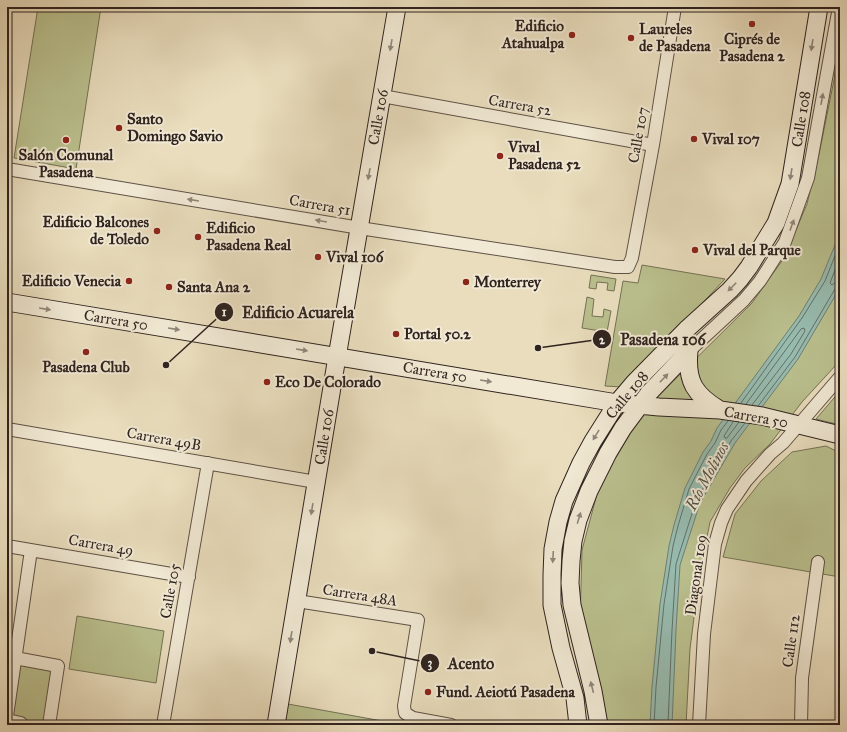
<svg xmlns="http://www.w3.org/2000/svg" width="847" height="732" font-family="'IM FELL Great Primer',serif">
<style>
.green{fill:#bac08e;stroke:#747256}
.water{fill:#97bcb0;stroke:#6d7f76}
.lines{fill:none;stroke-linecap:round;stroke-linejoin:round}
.shore{stroke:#637068;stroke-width:1}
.street-casing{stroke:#5e5246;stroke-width:14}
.secondary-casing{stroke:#2f231f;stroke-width:19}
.street{stroke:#f1e9d4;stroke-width:12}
.secondary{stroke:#f1e9d4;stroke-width:17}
.oneway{fill:#90867a}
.poi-dot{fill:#8f2418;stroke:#f1e9d4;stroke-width:1.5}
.labels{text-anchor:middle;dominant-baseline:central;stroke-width:4;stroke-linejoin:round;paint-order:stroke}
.poi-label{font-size:15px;font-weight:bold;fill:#2f231f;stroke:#f1e9d4;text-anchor:start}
.street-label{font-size:15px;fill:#2f231f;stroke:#f1e9d4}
.water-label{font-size:16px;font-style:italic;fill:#4e514a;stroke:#f1e9d4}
.leader{fill:none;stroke:#2f231f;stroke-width:1.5}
.callout-dot{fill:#2f231f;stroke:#f1e9d4;stroke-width:1.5}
.mark-label{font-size:12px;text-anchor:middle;font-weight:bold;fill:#fff}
.callout-label{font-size:16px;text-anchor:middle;font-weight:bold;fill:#2f231f;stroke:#f1e9d4;stroke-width:4;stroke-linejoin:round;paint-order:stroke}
</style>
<rect width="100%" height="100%" fill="#e9ddbd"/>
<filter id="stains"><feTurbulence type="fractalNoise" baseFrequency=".005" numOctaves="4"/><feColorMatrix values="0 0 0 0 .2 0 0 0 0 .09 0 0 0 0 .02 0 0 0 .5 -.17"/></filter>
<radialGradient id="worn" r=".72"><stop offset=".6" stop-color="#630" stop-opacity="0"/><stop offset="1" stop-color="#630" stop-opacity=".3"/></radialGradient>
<path class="green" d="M38 7H101L76 169 14 158Z
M840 39V356L836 365 802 402 770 444 745 468 730 488 710 522 699 578 690 649 686 725H603L580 622 582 550 600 483 641 413 752 303 784 258 807 204 819 154 834 80Z
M642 265 725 279 623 387 605 386 623 281 638 283Z
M591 275 616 279 614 291 607 290 608 283 597 282 596 289 589 288Z
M587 297 594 299 592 316 603 317 604 309 611 311 607 332 582 328Z
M840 391V425L816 419Z
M826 446 840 453V577L723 557 735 514 761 481 792 452Z
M77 616 164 631 156 683 69 669Z
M16 663 52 668 44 725 7 720Z
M288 704 399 724V725H285Z"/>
<path class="water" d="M840 233V287L838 291 798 359 735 443 700 503 680 565 676 630 672 725H650L652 687 660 604 669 546 674 525 685 488 703 452 711 441 717 428 799 316 821 279Z"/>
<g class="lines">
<path class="shore" d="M840 257 830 283 832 285 836 282H840
M741 403 802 318 825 281 840 243
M746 404 801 329 804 328 805 331 791 354 752 405
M758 406 795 357 835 289 837 287H840
M733 422 724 436 725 438H727L739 422
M654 725 656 687 664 604 673 546 678 526 689 489 707 454 715 443 721 430 728 421
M668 725 672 630 676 564 696 501 731 441 745 423"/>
<g class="street-casing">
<path id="street" d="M382 96 653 145
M7 169 366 229 615 267H628L632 258 653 145 675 7
M689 351 744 300 760 281 785 242 808 178 839 7
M7 429 316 482
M7 546 189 577
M297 601 418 620 404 706 405 713 413 718 451 725
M15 658 58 666 49 725
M7 716 31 550
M7 720 21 723
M163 725 208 463
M699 725 704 634 715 544 721 523 727 509 746 481 770 454 783 443 809 413 840 377
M801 725 802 678 818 562"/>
</g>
<g class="secondary-casing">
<path id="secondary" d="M7 302 617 403 659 407 720 410 762 416 840 435
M689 351C686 382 695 395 720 410
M276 725 336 363 397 7
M578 725 575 698 561 648 552 605V575L553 549 558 522 564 501 581 463 593 441 617 403 634 383 688 328 730 290 740 279 749 267 776 223 790 184 819 7
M599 725 593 691 572 605 570 583 571 561 573 541 578 520 589 491 608 453 623 428 649 393 689 351"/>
</g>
<use href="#street" class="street"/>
<use href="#secondary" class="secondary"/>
</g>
<defs><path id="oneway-solid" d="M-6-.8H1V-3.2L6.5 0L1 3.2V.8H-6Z"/></defs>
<g class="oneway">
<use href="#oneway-solid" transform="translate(391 45) rotate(100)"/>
<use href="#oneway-solid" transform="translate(812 45) rotate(99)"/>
<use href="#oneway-solid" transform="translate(822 99) rotate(-80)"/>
<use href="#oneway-solid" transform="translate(369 174) rotate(100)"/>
<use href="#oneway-solid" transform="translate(791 174) rotate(99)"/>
<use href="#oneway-solid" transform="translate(193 200) rotate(-171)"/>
<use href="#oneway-solid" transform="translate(321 221) rotate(-170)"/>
<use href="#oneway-solid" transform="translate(792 225) rotate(-70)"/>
<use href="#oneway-solid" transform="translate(732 287) rotate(135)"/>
<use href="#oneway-solid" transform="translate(45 309) rotate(9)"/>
<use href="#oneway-solid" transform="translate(174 329) rotate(9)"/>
<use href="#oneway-solid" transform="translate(302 350) rotate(9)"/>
<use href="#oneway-solid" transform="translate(664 378) rotate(-46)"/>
<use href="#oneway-solid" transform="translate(486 381) rotate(9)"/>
<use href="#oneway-solid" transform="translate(596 435) rotate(121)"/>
<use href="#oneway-solid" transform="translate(312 509) rotate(99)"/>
<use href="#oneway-solid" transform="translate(579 518) rotate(-73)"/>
<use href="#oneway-solid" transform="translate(553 557) rotate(93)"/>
<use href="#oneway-solid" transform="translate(291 637) rotate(99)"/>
<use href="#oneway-solid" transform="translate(592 687) rotate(-104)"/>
</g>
<g class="poi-dot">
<circle cx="752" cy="24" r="4"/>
<circle cx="572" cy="35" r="4"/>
<circle cx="631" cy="38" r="4"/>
<circle cx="119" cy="128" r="4"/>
<circle cx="694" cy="139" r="4"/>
<circle cx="66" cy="140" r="4"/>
<circle cx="500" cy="156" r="4"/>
<circle cx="157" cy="231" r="4"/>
<circle cx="198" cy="237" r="4"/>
<circle cx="695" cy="250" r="4"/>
<circle cx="318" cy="257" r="4"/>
<circle cx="129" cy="281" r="4"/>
<circle cx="466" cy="282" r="4"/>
<circle cx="169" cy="287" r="4"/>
<circle cx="396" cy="334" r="4"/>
<circle cx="86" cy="352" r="4"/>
<circle cx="267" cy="382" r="4"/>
<circle cx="428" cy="692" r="4"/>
</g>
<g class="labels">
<g class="poi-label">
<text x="564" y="26" text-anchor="end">Edificio<tspan x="564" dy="17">Atahualpa</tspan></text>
<text x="639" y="29">Laureles<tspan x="639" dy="17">de Pasadena</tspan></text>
<text x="752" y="39" text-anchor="middle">Ciprés de<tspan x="752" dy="17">Pasadena 2</tspan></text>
<text x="127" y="119">Santo<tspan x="127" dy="17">Domingo Savio</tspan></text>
<text x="702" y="139">Vival 107</text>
<text x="508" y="147">Vival<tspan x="508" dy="17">Pasadena 52</tspan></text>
<text x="66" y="155" text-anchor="middle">Salón Comunal<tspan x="66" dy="17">Pasadena</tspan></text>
<text x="149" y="222" text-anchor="end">Edificio Balcones<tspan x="149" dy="17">de Toledo</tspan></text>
<text x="206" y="228">Edificio<tspan x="206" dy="17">Pasadena Real</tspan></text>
<text x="703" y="250">Vival del Parque</text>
<text x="326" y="257">Vival 106</text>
<text x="121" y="281" text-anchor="end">Edificio Venecia</text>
<text x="474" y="282">Monterrey</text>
<text x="177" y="287">Santa Ana 2</text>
<text x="404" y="334">Portal 50.2</text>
<text x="86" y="367" text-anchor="middle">Pasadena Club</text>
<text x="275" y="382">Eco De Colorado</text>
<text x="436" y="692">Fund. Aeiotú Pasadena</text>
</g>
<g class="street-label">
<text transform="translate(520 105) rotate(10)">Carrera 52</text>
<text transform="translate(378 117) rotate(-80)">Calle 106</text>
<text transform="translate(801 119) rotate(-81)">Calle 108</text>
<text transform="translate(638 135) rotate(-80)">Calle 107</text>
<text transform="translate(320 205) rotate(10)">Carrera 51</text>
<text transform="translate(116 320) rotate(9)">Carrera 50</text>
<text transform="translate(435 372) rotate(9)">Carrera 50</text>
<text transform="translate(627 395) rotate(-50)">Calle 108</text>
<text transform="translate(756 417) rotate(10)">Carrera 50</text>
<text transform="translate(324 437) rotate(-81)">Calle 106</text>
<text transform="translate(164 439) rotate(10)">Carrera 49B</text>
<text transform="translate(101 545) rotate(10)">Carrera 49</text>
<text transform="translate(696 575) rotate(-82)">Diagonal 109</text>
<text transform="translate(170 591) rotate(-80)">Calle 105</text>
<text transform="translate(360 595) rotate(9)">Carrera 48A</text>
<text transform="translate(791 641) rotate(-82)">Calle 112</text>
</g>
<g class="water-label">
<text transform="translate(707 476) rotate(-62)">Río Molinos</text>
</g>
</g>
<path class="leader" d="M166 365L224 312M538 348L602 339M372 651L430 663"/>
<g class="callout-dot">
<circle cx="166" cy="365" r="4"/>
<circle cx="538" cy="348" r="4"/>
<circle cx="372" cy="651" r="4"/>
<circle cx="224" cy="312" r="10"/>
<circle cx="602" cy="339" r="10"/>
<circle cx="430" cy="663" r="10"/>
</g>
<g class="mark-label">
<text x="224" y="316">1</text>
<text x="602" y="344">2</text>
<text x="430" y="667">3</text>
</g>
<g class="callout-label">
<text x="298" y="318">Edificio Acuarela</text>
<text x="663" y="345">Pasadena 106</text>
<text x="471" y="669">Acento</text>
</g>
<rect width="847" height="732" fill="none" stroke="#e9ddbd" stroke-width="24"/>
<rect x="8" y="8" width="831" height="716" fill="none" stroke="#2f231f" stroke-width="2"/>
<rect x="12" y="12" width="823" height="708" fill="none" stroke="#2f231f"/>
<rect width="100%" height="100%" filter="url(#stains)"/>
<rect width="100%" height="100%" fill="url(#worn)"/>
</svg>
